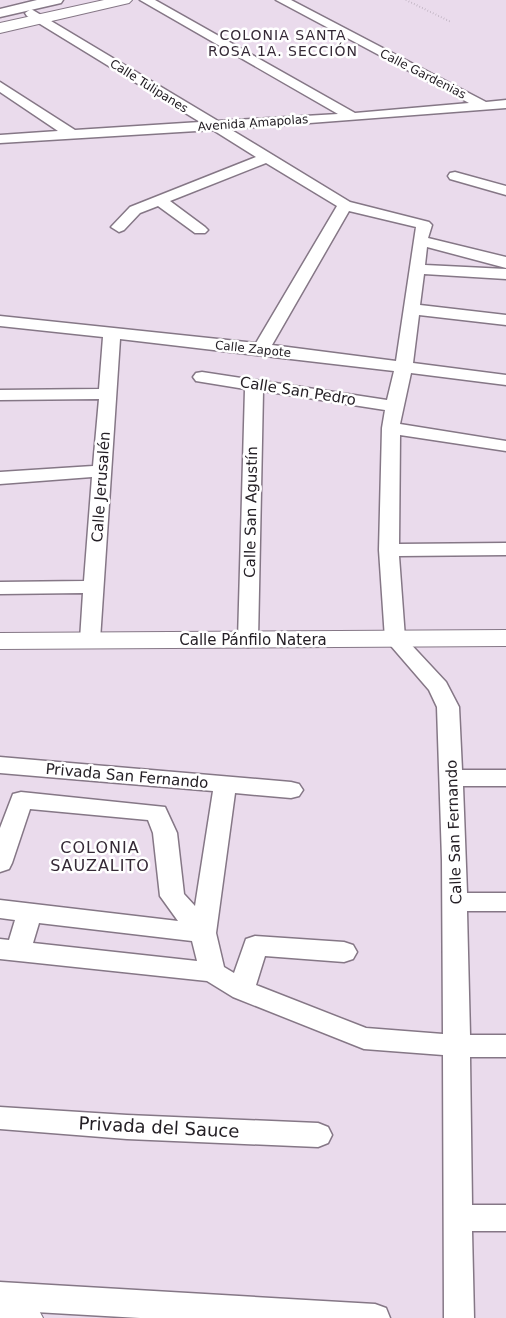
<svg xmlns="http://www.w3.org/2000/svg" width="506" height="1318" font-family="'DejaVu Sans',sans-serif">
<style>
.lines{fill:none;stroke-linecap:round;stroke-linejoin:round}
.minor-casing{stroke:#857786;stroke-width:3}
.tertiary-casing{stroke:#857786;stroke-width:3}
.secondary-casing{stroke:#857786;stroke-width:2}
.primary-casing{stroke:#857786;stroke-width:2}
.path{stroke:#aba0ad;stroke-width:2;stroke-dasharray:0.5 2.5;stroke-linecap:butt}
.minor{fill:#fff;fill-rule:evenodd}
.tertiary{fill:#fff;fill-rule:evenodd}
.secondary{fill:#fff;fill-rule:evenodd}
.primary{fill:#fff;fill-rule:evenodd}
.labels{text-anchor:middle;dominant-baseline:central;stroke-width:5;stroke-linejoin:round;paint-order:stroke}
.far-street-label{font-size:12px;fill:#252026;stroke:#fff}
.far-neighbourhood-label{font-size:14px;letter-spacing:1px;fill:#352936;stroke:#fff}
.street-label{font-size:15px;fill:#252026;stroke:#fff}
.neighbourhood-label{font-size:16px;letter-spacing:1px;fill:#352936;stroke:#fff}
.near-street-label{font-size:18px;fill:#252026;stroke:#fff}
</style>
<rect width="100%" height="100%" fill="#eadbec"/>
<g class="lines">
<g class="minor-casing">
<path id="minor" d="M140 0H155L355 113 469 103 276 0H291L486 102 506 100V108L230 129 350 202 429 222 432 225 428 238 506 257V268L427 247 425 265 506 269V279L424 274 420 305 506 315V325L419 315 413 363 506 375V385L411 373 400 424 506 441V451L400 435 399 544 506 543V555L399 556 405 638 446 682 459 707 462 770H506V786H463L467 893H506V911H467L470 1035H506V1057H470L472 1205H506V1231H472L474 1318H444L443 1055 364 1049 233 997 207 981 0 959V939L9 940 15 920 0 918V900L178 921 160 896 153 833 148 820 30 809 12 863 9 869 0 872V828L13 794 21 792 165 807 177 833 184 894 195 906 213 791 0 773V757L291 782 299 784 303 790 299 796 291 798 235 793 216 933 224 967 234 973 246 939 255 936 344 942 353 945 357 952 353 959 344 962 265 956 256 985 366 1028 443 1034 442 860 437 707 429 690 385 639 379 550 382 428 385 410 263 391 258 640 255 645 248 647 241 645 238 640 245 389 202 382 196 381 193 377 196 373 202 372 387 400 394 371 120 339 100 640 97 645 90 647 83 645 80 640 83 593 0 594V582L84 581 92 477 0 484V472L93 466 99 399 0 400V390L99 389 103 337 0 326V316L256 343 337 206 266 163 170 201 205 227 208 230 205 233H195L158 206 140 213 124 230 119 232 111 227 130 207 256 157 213 130 0 143V135L58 131 0 92V82L75 130 200 122 27 16 25 13 31 9 218 121 338 114ZM349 211 416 227 396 361 272 345ZM39 923 192 941 197 961 33 943Z
M455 172 506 186V195L450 179 448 176 450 173Z
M0 1107 127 1115 318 1123 328 1127 332 1135 328 1143 318 1147 127 1139 0 1129Z
M0 1282 375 1304 386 1308 390 1318H140L0 1310Z"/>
</g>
<g class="tertiary-casing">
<path id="tertiary" d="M37 0H63L61 3 0 17V9Z"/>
</g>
<g class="secondary-casing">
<path id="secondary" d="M506 630V646L0 649V633Z
M0 1283C19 1290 35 1300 43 1318H0Z"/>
</g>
<g class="primary-casing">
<path id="primary" d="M104 0H132L129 3 0 33V23Z"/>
</g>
<path class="path" d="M406 0 451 22"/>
<use href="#minor" class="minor"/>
<use href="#tertiary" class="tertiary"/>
<use href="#secondary" class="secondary"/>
<use href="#primary" class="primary"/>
</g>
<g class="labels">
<g class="far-street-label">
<text transform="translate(423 74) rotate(27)">Calle Gardenias</text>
<text transform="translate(149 86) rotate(32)">Calle Tulipanes</text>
<text transform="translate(253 123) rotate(-4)">Avenida Amapolas</text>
<text transform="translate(253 349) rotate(6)">Calle Zapote</text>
</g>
<g class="far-neighbourhood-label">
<text x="283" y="35">COLONIA SANTA<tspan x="283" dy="16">ROSA 1A. SECCIÓN</tspan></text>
</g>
<g class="street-label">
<text transform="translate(298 391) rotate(9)">Calle San Pedro</text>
<text transform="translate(101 487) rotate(-86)">Calle Jerusalén</text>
<text transform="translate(251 512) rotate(-89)">Calle San Agustín</text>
<text x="253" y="640">Calle Pánfilo Natera</text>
<text transform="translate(127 776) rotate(5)">Privada San Fernando</text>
<text transform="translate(454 832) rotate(-92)">Calle San Fernando</text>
</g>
<g class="neighbourhood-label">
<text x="100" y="847">COLONIA<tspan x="100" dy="18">SAUZALITO</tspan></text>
</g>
<g class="near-street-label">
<text transform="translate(159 1127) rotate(3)">Privada del Sauce</text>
</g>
</g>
</svg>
